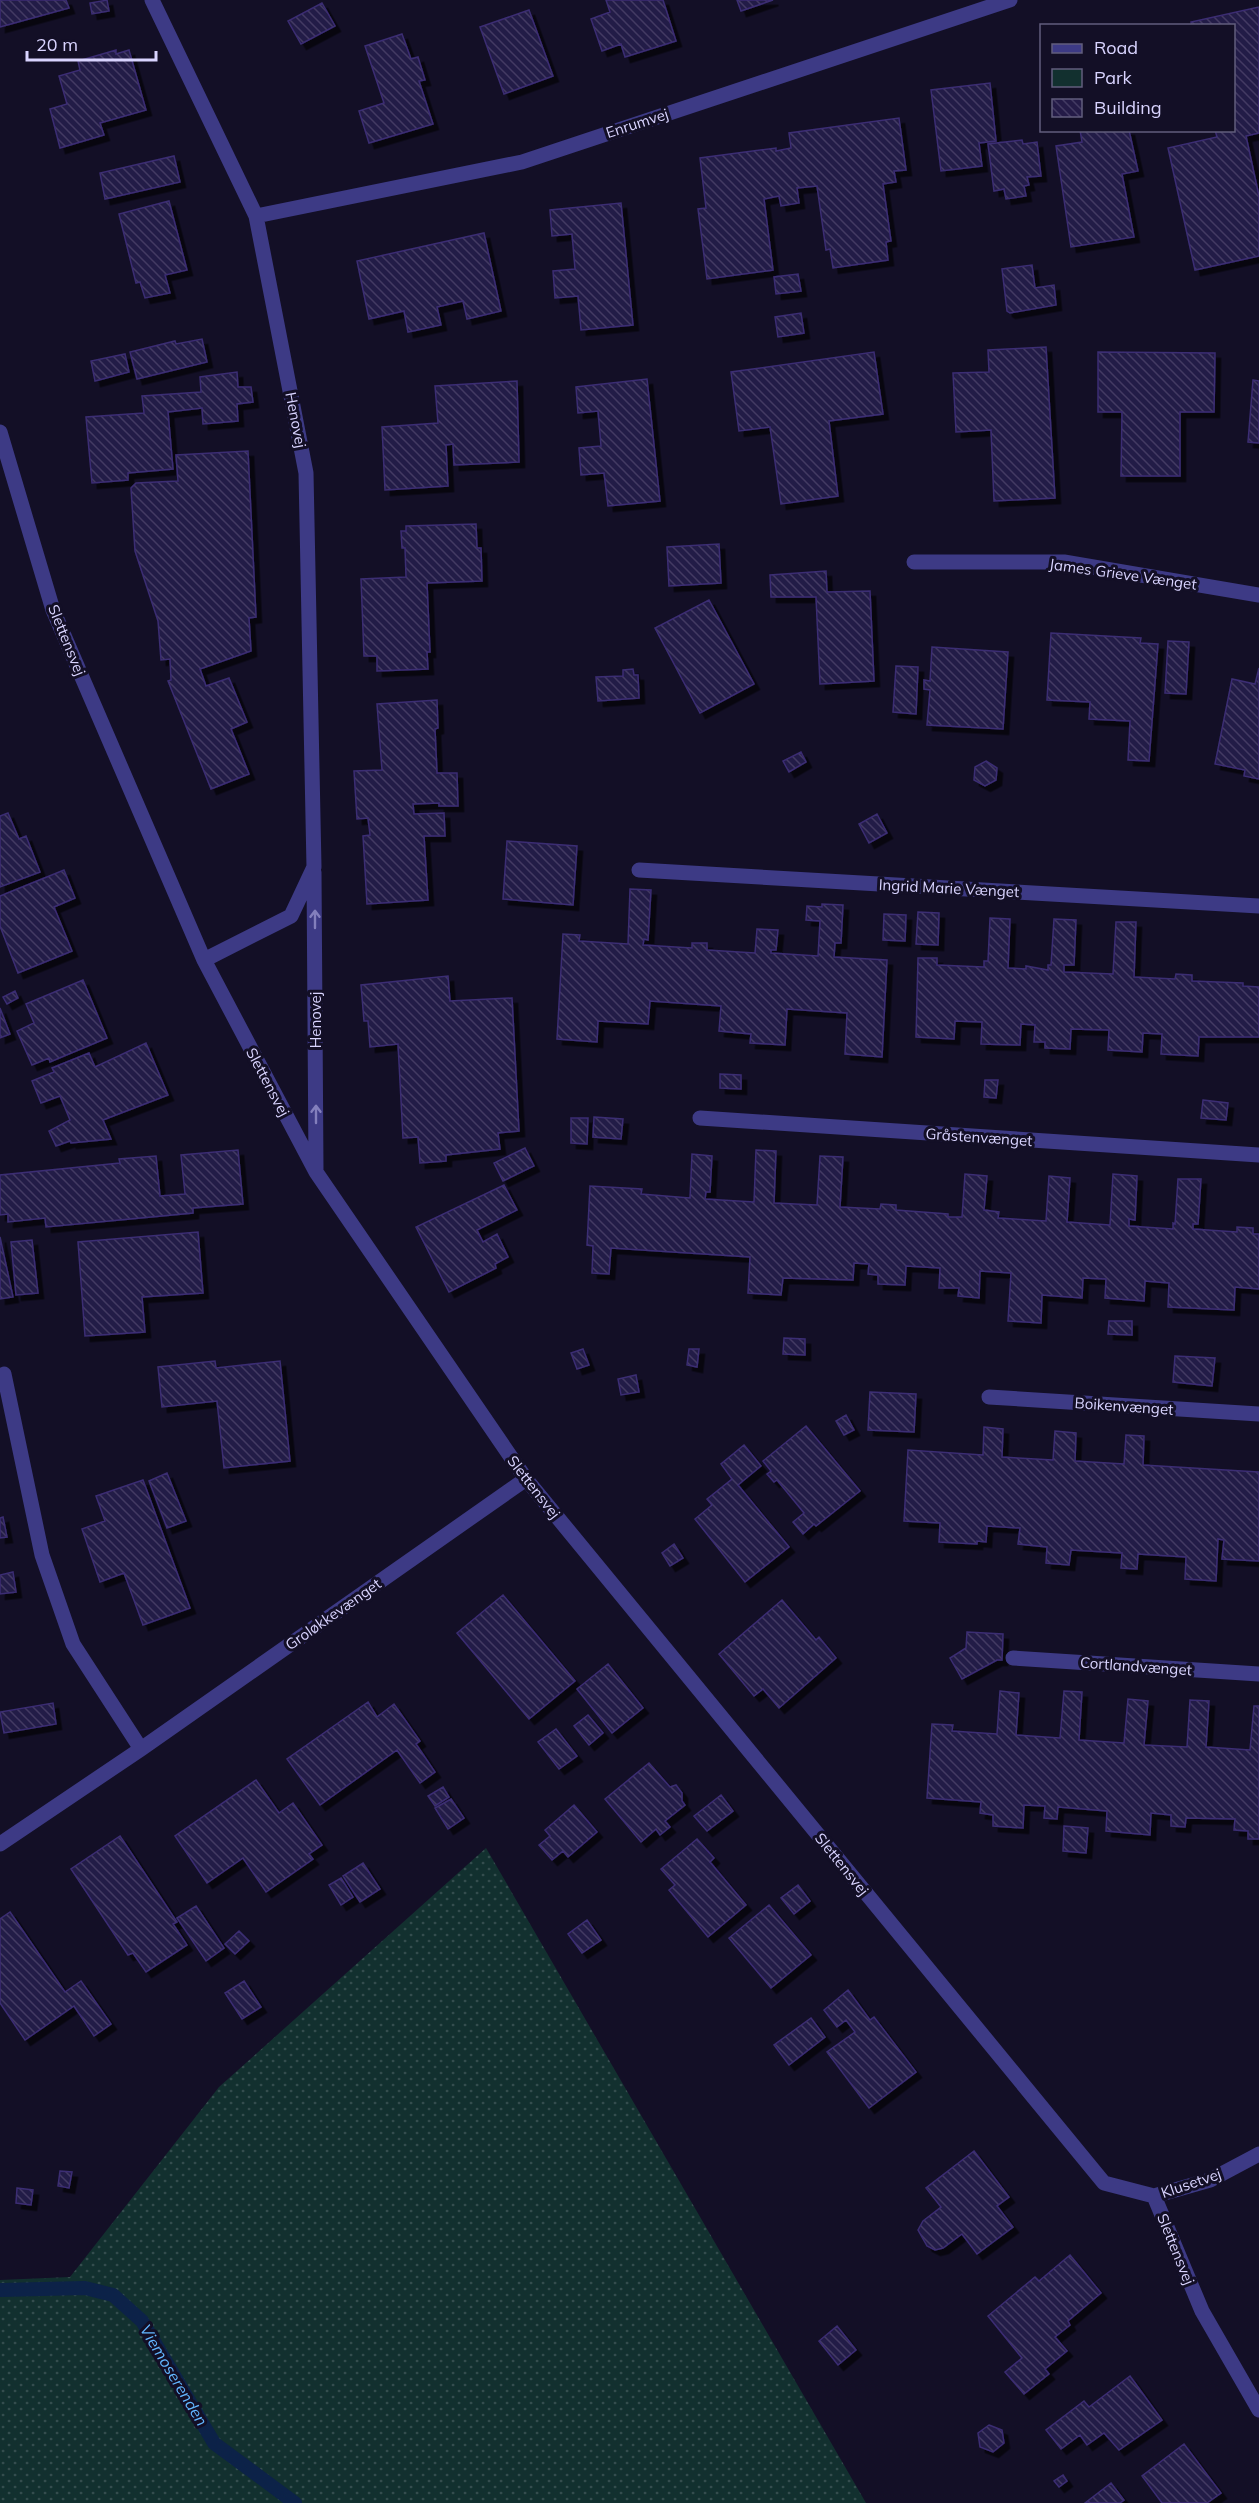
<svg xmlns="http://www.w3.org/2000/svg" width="1259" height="2503" font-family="Mulish,sans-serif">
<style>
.green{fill:url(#green-dots)}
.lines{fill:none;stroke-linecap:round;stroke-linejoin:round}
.stream{stroke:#0c2248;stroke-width:14}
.building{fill:url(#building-back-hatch);stroke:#3b2d73;stroke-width:1.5;filter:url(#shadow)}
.minor{stroke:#3d3a85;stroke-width:15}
.oneway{stroke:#837fbc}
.labels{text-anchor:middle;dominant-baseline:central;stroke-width:6;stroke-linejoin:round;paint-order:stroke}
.street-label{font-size:15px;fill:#d9d4ff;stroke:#130f26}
.water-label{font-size:16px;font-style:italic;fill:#62b6ff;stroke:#130f26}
</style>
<defs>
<pattern id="green-dots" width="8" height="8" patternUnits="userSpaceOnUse" patternTransform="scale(1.5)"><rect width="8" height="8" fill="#12302f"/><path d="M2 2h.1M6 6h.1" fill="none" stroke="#344d4e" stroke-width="1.8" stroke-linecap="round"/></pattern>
<pattern id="building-back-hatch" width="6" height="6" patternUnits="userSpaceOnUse" patternTransform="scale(1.5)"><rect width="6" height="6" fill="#241b47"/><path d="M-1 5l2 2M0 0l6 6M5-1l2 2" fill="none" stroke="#433b63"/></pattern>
<filter id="shadow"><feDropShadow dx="5.5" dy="5.5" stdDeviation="0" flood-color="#0009"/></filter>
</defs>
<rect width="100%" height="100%" fill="#130f26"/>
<path class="green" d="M486 1848 866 2503H0V2280L70 2277 219 2087Z"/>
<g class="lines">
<path class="stream" d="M0 2290 85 2288 113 2295 142 2321 214 2443 295 2503"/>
</g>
<path class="building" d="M0 0H66L69 8 0 27Z
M107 0 109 11 92 14 90 3Z
M606 0H663L676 41 625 57 621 44 602 51 591 19 610 12Z
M737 0H773L741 11Z
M322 3 335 26 301 44 288 21Z
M1259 7V133L1246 136 1259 196V256L1195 270 1168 148 1217 137 1215 130H1234V26H1192L1191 22Z
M529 10 553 76 504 94 480 27Z
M402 34 411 59 418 57 425 80 419 81 433 124 369 143 359 111 384 103 365 46Z
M116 50V54L129 50 146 110 100 123 104 135 60 148 50 109 67 104 59 76 80 70 78 61Z
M990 83 996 141 979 143 982 166 941 171 931 90Z
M899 118 906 170 894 171 896 182 883 184 891 241 886 242 888 260 833 268 830 249 826 250 817 186 797 188 799 203 781 206 779 196 764 199 773 270 707 279 698 209 706 208 700 158 776 148V151L791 148 789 133Z
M1080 130H1129L1138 171 1122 174 1134 237 1071 247 1056 146 1082 142Z
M1022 140 1023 144 1037 142 1041 176 1027 177 1029 185 1024 186 1026 196 1006 199 1004 189 994 191 988 144Z
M174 156 180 182 105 199 100 173Z
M169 201 187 270 165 275 170 293 145 298 140 282 136 283 119 214Z
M621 203 633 325 581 330 578 296 555 298 553 271 575 269 572 234 552 236 550 210Z
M484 233 501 311 467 319 463 301 437 307 441 325 408 332 404 311 369 319 357 261Z
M1032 265 1035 288 1054 285 1056 305 1010 313 1007 311 1002 269Z
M798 274 801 291 776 294 774 277Z
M801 313 804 333 778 337 775 317Z
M202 339 207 362 137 379 130 352 175 341 176 344Z
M1046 347 1055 498 994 501 991 430 956 432 953 373 989 372 988 350Z
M874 352 883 414 829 421 838 496 781 504 770 427 739 431 731 372Z
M1098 352 1215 353 1214 412H1180V476H1121L1122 412H1098Z
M125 354 129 372 95 381 91 361Z
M237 372 238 387H251L253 402 237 404 238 421 203 424 202 408 168 412 173 469 128 473V480L92 483 86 417 144 413 142 396 201 392 200 377Z
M647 379 660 501 608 506 604 473 581 475 579 448 601 446 598 411 578 413 576 387Z
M1253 380 1259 381V443L1248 442Z
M517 381 519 462 454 465 453 444 446 445 448 486 385 490 382 427 438 423 435 386Z
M248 451 256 617 249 618 251 651 200 669 206 686 229 678 247 722 231 729 249 774 211 789 168 681 171 680 170 659 161 660 158 621 135 551 131 488 136 483 178 481 176 455Z
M476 524 477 548H481L482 581 427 583 430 652H427L428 669 377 671V656H364L361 579 406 577 405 548H402L401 531H406V526Z
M719 544 721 583 669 586 667 547Z
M826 571 827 592 870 591 874 681 820 684 816 597H771L770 575Z
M709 600 754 684 700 713 655 628Z
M1051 633 1141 638 1140 643 1158 644 1149 761 1128 760 1130 721 1089 719 1090 702 1047 700Z
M1168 641 1189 642 1186 694 1165 693Z
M932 647 1008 652 1003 729 927 725 930 690 924 689V680L930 681Z
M896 666 918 667 916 714 893 712Z
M1259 668V779L1244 776 1245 770 1215 764 1232 679 1255 684Z
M633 669 634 675H638L639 698 598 701 596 677 623 676V670Z
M437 700 438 728 435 729 437 773H457L458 806H439V803L413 804 414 814 444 813 445 836H424L428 900 367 904 363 836 370 835 368 818 357 819 354 771 382 770 377 704Z
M801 752 806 762 789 772 783 761Z
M986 761 997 768 996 780 985 786 974 780 975 767Z
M8 813 19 839 26 836 40 872 0 887V816Z
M877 814 887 833 869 843 859 824Z
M507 841 577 846 573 905 503 899Z
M64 870 75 898 54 907 72 951 18 973 0 926V896Z
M630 889 651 890 648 940 644 939 643 945 692 948V943H707V950L755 953 757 929 778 930 776 950H771V953L818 956 820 921 806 920 807 906 822 907V904L843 905 841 943H835L834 957 887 960 882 1057 845 1054 847 1013 787 1009 785 1045 750 1043 751 1034 719 1031 721 1006 650 1001 648 1024 598 1021 597 1042 557 1039 563 934 580 935 579 941 628 944Z
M918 912 939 913 938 945 916 944Z
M884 914 906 915 905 941 883 940Z
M990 918 1010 919 1008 968 1026 969V966L1048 970V965H1051L1054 919 1076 920 1074 965H1064V972L1113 974 1116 922H1136L1134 977 1175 979 1176 974 1192 975V981L1243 983V986L1259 987V1037H1199L1198 1056 1161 1054 1162 1034 1143 1033 1142 1052 1108 1050 1109 1030 1071 1029 1070 1049 1045 1048V1042H1034L1035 1025 1021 1024 1020 1045 981 1044 982 1022 955 1021 954 1039 916 1037 918 958H937V965L984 967V961H988Z
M448 976 450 1001 512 998 519 1131 498 1133 500 1149 446 1155V1161L420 1163 418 1137 403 1138 398 1044 370 1047 368 1021H364L361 985Z
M83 980 107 1038 50 1062 49 1058 32 1065 17 1031 34 1023 26 1004Z
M15 991 18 998 7 1004 3 997Z
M0 1008 10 1034 0 1038Z
M146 1043 168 1095 103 1120 111 1139 71 1143 70 1141 56 1146 49 1131 70 1120 60 1096 41 1103 32 1081 54 1072 52 1068 89 1053 95 1067Z
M720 1074 741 1075V1089L720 1088Z
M985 1080H998L996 1098 984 1097Z
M1203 1100 1228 1103 1226 1120 1201 1118Z
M594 1117 623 1119 621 1139 593 1137Z
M571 1118H588L587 1144 571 1143Z
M525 1148 534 1166 503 1181 494 1163Z
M238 1150 243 1204 193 1208V1213L46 1227 45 1218 8 1222V1214L0 1215V1175L120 1163 119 1159 156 1156 160 1196 185 1194 181 1155Z
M756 1150 776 1151 774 1203 817 1205 820 1156 843 1157 840 1207 880 1209 881 1204 896 1205V1210L948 1214V1217H962L965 1174 987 1176 984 1210 999 1212 998 1218 1046 1221 1049 1176 1070 1178 1067 1222 1110 1225 1113 1174 1137 1176 1135 1220 1129 1219V1226L1173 1229V1223L1175 1224 1178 1179H1201L1198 1224H1193V1229L1237 1232V1227L1253 1228V1234H1259V1289L1235 1287 1234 1310 1168 1307 1169 1283 1145 1281 1144 1301 1105 1298 1106 1279 1083 1278 1082 1298 1042 1295 1041 1323 1008 1321 1011 1273 980 1271 979 1298 958 1296 959 1288H939L940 1268 906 1266 905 1285 878 1284V1275L868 1274 869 1264 854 1263 853 1280 783 1278 781 1295 748 1293 750 1257 611 1248 609 1274 592 1273 593 1246 587 1245 590 1186 642 1189 641 1194 690 1198 692 1154 712 1156 710 1192H706L705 1199 754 1202Z
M504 1185 517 1210 477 1230 483 1242 497 1234 508 1257 495 1264 496 1268 449 1292 416 1227Z
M198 1232 203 1293 142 1297 145 1332 85 1336 78 1242Z
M0 1237 13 1297 0 1299Z
M32 1240 38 1293 16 1295 11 1242Z
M1109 1321H1132V1335L1108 1334Z
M784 1338 805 1339V1355L783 1354Z
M583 1349 589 1365 577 1369 571 1353Z
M689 1349H699L697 1367 687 1365Z
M1175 1356 1215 1358 1212 1386 1173 1382Z
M215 1361 216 1368 280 1361 290 1461 224 1468 217 1401 162 1407 158 1367Z
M636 1375 639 1392 621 1395 618 1379Z
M870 1392 916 1394 914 1432 868 1430Z
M846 1415 854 1430 844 1435 836 1421Z
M806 1426 860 1491 816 1526 814 1524 803 1534 793 1522 804 1513 777 1480 774 1482 767 1474 771 1471 763 1461Z
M984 1427 1003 1429 1002 1457 1053 1460 1055 1431 1076 1433 1075 1461 1124 1464 1126 1435 1144 1436 1143 1465 1259 1472V1561L1222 1559 1224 1540 1218 1539 1216 1581 1185 1579 1186 1557 1138 1554 1137 1569 1121 1568 1122 1553 1071 1550 1069 1565 1046 1563 1047 1547 1018 1544 1020 1528 987 1526 986 1542 977 1541V1544L939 1542 940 1523 904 1521 908 1450 983 1455Z
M744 1445 761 1466 738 1485 789 1547 745 1582 695 1519 712 1505 707 1499 732 1479 721 1464Z
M167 1473 186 1521 167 1528 149 1481Z
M143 1480 190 1608 143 1625 124 1573 100 1582 82 1529 105 1521 96 1496Z
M3 1517 7 1537 0 1538V1518Z
M674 1544 683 1558 670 1566 662 1553Z
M13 1572 16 1592 0 1594V1575Z
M503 1595 575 1681 529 1719 457 1633Z
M782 1600 816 1640 819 1637 836 1658 779 1708 763 1689 754 1696 719 1654Z
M967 1632 1003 1634 1002 1660H997L962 1679 950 1658 966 1648Z
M608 1664 643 1708 612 1733 577 1689Z
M1000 1691 1019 1693 1016 1735 1060 1738 1064 1691 1082 1692 1079 1740 1124 1743 1128 1699 1148 1701 1144 1745 1187 1747 1190 1700 1209 1701 1206 1747 1250 1750 1254 1706H1259V1839H1248V1831L1234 1830 1235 1819 1186 1818 1185 1827 1171 1826V1815L1151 1813 1150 1835 1106 1831 1107 1811 1058 1807 1057 1819 1044 1818 1045 1806 1024 1805 1023 1828 993 1826V1815L980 1813 981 1802 927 1798 932 1724 953 1725 952 1731 997 1734Z
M368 1702 377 1717 394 1704 420 1741 416 1744 435 1772 420 1783 397 1750 320 1805 287 1759Z
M53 1703 56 1724 4 1733 0 1712Z
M588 1715 603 1733 589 1745 574 1726Z
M556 1729 577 1756 559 1769 538 1742Z
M649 1763 670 1787 676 1785 682 1793V1801L685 1805 665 1821 670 1827 660 1835 656 1829 641 1842 605 1799Z
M256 1780 279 1813 293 1803 322 1845 309 1854 313 1859 266 1892 243 1858 207 1883 175 1836Z
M443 1787 449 1797 435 1806 428 1796Z
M721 1795 733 1811 707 1831 694 1816Z
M451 1799 464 1818 448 1829 435 1808Z
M574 1805 597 1832 568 1857 563 1851 552 1860 539 1845 550 1836 545 1830Z
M1064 1826 1088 1828 1086 1853 1063 1851Z
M120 1836 177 1922 173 1924 187 1945 146 1972 133 1953 128 1955 71 1869Z
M697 1839 714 1858 710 1862 746 1905 708 1937 669 1890 675 1885 661 1869Z
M363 1863 380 1889 360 1902 343 1876Z
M341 1878 353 1897 341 1905 329 1885Z
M798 1885 810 1901 794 1914 781 1898Z
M769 1905 811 1955 771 1988 729 1938Z
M196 1906 224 1948 206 1961 177 1918Z
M10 1912 65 1992 81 1981 111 2024 94 2036 74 2006 25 2040 0 2003V1919Z
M587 1920 601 1940 582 1953 568 1934Z
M239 1931 249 1941 235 1954 225 1944Z
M244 1981 261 2007 242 2019 225 1993Z
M848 1990 870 2020 874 2017 916 2072 869 2108 827 2052 855 2032 846 2020 837 2027 824 2010Z
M811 2018 825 2037 789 2065 774 2045Z
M974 2151 1009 2197 997 2206 1013 2227 977 2254 962 2234 943 2248 935 2250 927 2246 918 2230 923 2221 941 2207 926 2188Z
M60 2171 72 2172 69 2188 58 2186Z
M17 2188 33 2190 31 2205 16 2203Z
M1070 2255 1101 2293 1068 2321 1070 2325 1055 2337 1067 2351 1045 2369 1049 2374 1024 2394 1005 2372 1022 2358 988 2316 1035 2277 1039 2281Z
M837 2326 856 2350 838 2365 819 2341Z
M1130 2376 1162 2420 1119 2450 1104 2433 1087 2445 1080 2435 1061 2449 1046 2430 1084 2401 1089 2407Z
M989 2425 1002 2430 1004 2443 993 2452 980 2447 978 2433Z
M1184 2444 1221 2493 1207 2503H1162L1142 2476Z
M1063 2475 1067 2481 1059 2487 1054 2481Z
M1111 2483 1124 2500 1120 2503H1085Z"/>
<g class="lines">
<path class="minor" d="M152 0 256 216 306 473 314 867 291 916 204 960
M256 216 522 162 1010 0
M0 432 53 610 204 960 316 1172 526 1479 1104 2183 1154 2196
M914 562H1064L1259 595
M639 870 1259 906
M314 872 316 1169
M700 1118 1259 1155
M4 1374 42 1555 73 1644 141 1749
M989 1397 1259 1414
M1013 1658 1259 1674
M0 1844 141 1749 526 1479
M1154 2196 1202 2311 1259 2410
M1154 2196 1210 2180 1259 2154"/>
</g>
<defs><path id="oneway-shaft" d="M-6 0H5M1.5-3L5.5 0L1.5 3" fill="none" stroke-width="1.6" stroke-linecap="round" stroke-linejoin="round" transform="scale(1.5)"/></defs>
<g class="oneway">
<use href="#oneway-shaft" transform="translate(315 919) rotate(-90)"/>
<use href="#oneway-shaft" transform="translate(316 1114) rotate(-90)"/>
</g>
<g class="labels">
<g class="street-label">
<text transform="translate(637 123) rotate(-18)">Enrumvej</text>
<text transform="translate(296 420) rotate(79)">Henovej</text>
<text transform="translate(1123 574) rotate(8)">James Grieve Vænget</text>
<text transform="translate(67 640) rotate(68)">Slettensvej</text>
<text transform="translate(949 888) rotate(3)">Ingrid Marie Vænget</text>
<text transform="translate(315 1020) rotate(-90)">Henovej</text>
<text transform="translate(268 1082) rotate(62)">Slettensvej</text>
<text transform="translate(979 1137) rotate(4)">Gråstenvænget</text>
<text transform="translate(1124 1406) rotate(4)">Boikenvænget</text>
<text transform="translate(534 1487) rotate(52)">Slettensvej</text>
<text transform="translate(333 1614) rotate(-35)">Groløkkevænget</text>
<text transform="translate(1136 1666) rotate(4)">Cortlandvænget</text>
<text transform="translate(842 1864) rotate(51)">Slettensvej</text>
<text transform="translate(1191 2183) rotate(-19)">Klusetvej</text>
<text transform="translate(1176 2249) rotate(68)">Slettensvej</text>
</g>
<g class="water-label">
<text transform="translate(174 2375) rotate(59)">Viemoserenden</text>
</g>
</g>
<rect x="1040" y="24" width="195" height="108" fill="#130f26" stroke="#625e7d" stroke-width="1.5"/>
<rect x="1052" y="44" width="30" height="9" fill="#3d3a85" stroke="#625e7d" stroke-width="1.5"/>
<text x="1094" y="54" font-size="18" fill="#d9d4ff">Road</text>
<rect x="1052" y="69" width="30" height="18" fill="#12302f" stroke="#625e7d" stroke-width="1.5"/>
<text x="1094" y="84" font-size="18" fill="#d9d4ff">Park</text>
<rect x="1052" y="99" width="30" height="18" fill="url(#building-back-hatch)" stroke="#625e7d" stroke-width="1.5"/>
<text x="1094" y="114" font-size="18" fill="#d9d4ff">Building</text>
<path d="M27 51v9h129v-9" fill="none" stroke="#d9d4ff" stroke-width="3"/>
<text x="36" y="51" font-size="18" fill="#d9d4ff" stroke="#130f26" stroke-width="4.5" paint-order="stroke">20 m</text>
</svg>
